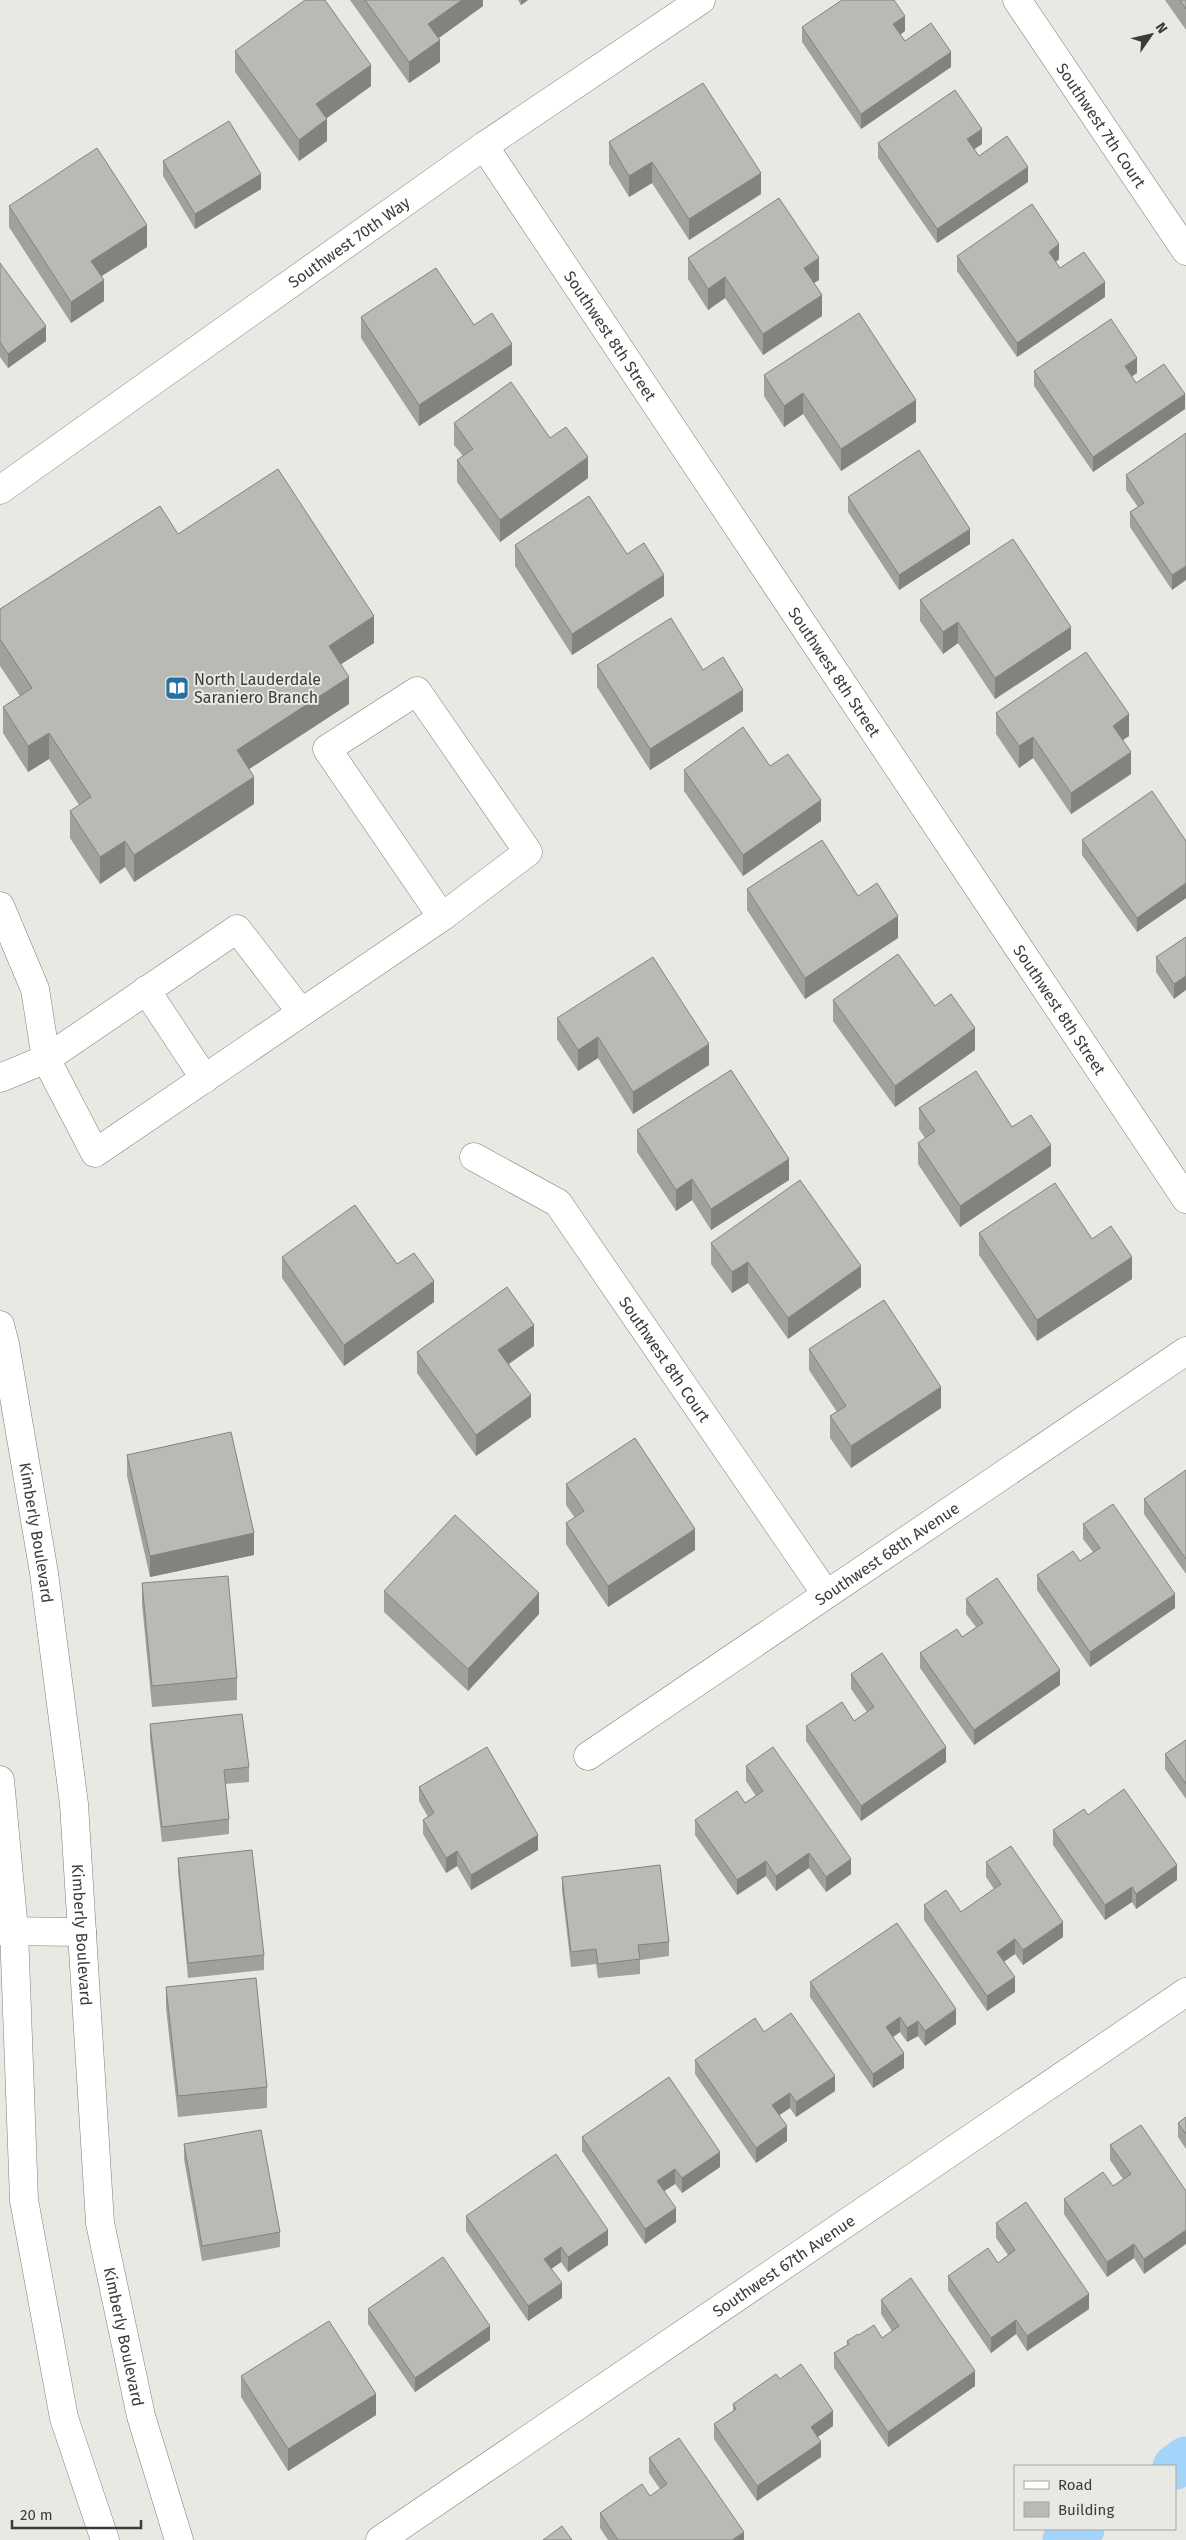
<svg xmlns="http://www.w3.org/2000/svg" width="1186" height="2540" font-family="'Fira Sans',sans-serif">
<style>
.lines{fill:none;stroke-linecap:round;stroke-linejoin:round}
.canal{stroke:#a4d4fa;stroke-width:45}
.minor-casing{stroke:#7e7e7a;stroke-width:29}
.minor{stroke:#fff;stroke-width:28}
.wall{fill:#a0a09c}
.shaded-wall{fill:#82827f}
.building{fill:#babab5;stroke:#82827f}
.labels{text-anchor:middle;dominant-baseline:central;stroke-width:4;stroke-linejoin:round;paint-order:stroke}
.street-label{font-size:16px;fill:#3b3b39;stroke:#e9e9e4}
.poi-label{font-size:16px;fill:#3b3b39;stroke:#e9e9e4;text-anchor:start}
</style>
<rect width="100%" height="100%" fill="#e9e9e4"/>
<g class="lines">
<path class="canal" d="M1175 2467 1186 2459
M1065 2540 1082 2529"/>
<g class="minor-casing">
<g id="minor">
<path id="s1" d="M1017 0 1186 251"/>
<path id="s2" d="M484 146 1186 1199"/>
<path id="s3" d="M0 490 484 146 701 0"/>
<path d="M0 906 35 989 46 1059 237 929 301 1012"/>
<path d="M146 990 205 1079"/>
<path d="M0 1078 46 1059 95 1153 442 917 528 852 417 691 327 749 442 917"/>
<path id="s4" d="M474 1157 558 1203 826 1594"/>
<path id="s5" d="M0 1325 5 1344 44 1573 74 1804 100 2223 141 2416 179 2540"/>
<path id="s6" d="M588 1756 1186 1351"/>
<path d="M0 1780 14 1930 24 2200 64 2418 105 2540"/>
<path d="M0 1931 82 1932"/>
<path id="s7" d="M380 2540 1186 1992"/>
</g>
</g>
<use href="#minor" class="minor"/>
</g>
<path class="wall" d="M350 0H483V6L438 38 440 62 409 83Z
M518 0H528L521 5Z
M1165 0H1186V30Z
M802 27 905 31 900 35 905 41 951 67 861 129 802 42Z
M235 51 371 86 326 118 327 141 299 161 235 72Z
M609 142 761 194 689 240 652 183 629 197 609 164Z
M878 143 982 144 974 149 979 156 1028 182 937 243 878 158Z
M163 161 261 189 195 229 163 176Z
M9 206 147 247 101 276 104 301 71 323 9 227Z
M957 256 1059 259 1056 262 1060 268 1105 297 1017 357 957 271Z
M688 258 819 280 814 283 822 316 763 355 725 298 708 310 688 279Z
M0 263 46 341 8 368 0 357Z
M361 317 474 325 512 365 419 426 361 338Z
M1034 371 1137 373 1132 376 1136 383 1185 409 1093 472 1034 386Z
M764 375 916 422 841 471 803 414 784 427 764 396Z
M454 423 550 438 588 478 500 542 457 482V460L463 456 454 445Z
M1186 433 1172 590 1130 527V512L1138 507 1126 490V475Z
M848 497 970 544 899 590 848 512Z
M178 534 374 643 341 664 349 704 249 769 254 804 134 882 125 867 100 884 70 838V811L79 805 49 759 28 772 3 733V707L20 696 0 666V609Z
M515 545 627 554 664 596 572 655 515 566Z
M920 600 1071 649 995 699 958 643 943 654 920 621Z
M597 665 703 670 743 711 650 770 597 687Z
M996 713 1129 736 1122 740 1131 774 1071 814 1033 758 1019 768 996 734Z
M770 766 821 821 743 876 684 791V770Z
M1082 840 1186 841V898L1137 932 1082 855Z
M747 889 858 896 898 938 805 999 747 910Z
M1186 937 1174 999 1156 972V957Z
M833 1000 935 1006 975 1050 895 1107 833 1021Z
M557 1018 709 1065 633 1114 598 1058 578 1071 557 1039Z
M919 1108 1012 1127 1051 1166 960 1227 918 1164V1143L925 1138 919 1129Z
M637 1130 789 1180 711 1230 692 1200 676 1211 637 1152Z
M979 1233 1092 1239 1132 1279 1037 1341 979 1255Z
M711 1243 861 1287 788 1339 748 1283 732 1293 711 1264Z
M282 1257 434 1302 344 1366 282 1278Z
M534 1346 509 1364 531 1417 476 1456 417 1373V1352Z
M809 1349 941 1408 851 1468 830 1438V1416L837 1412 809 1370Z
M127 1455 254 1555 150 1577 127 1476Z
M1186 1470V1574L1144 1514V1499Z
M566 1484 695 1550 608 1607 566 1544V1523L575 1518 566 1505Z
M1083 1524 1175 1608 1090 1667 1037 1590V1575L1080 1561 1093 1552 1083 1539Z
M142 1583 237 1678V1700L152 1707 142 1604Z
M384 1591 539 1614 468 1691 384 1612Z
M966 1599 1060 1685 974 1745 920 1668V1653L962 1637 976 1627 966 1614Z
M851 1674 946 1762 861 1821 806 1741V1726L854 1721 867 1712 851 1689Z
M150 1724 249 1767V1782L225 1784 229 1819V1834L162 1842 150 1739Z
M1186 1740V1799L1165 1769V1754Z
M746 1766 851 1874 826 1892 809 1868 776 1891 766 1876 737 1895 695 1835V1820L745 1803 756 1796 746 1781Z
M419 1787 538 1850 471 1890 457 1866 446 1873 423 1834V1820L428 1817 419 1801Z
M1088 1815 1177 1880 1136 1909 1132 1902 1105 1920 1053 1845V1830Z
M178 1858 264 1955V1970L188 1978 178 1872Z
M986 1862 1063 1937 1023 1965 1015 1954 1004 1962 1015 1992 987 2011 924 1920V1905L961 1912 994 1889 986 1877Z
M562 1877 669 1942V1956L640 1960V1974L598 1978 596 1964 571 1967 562 1891Z
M810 1982 956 2024 925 2046 918 2036 907 2042 900 2032 893 2037 904 2068 873 2088 810 1997Z
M166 1987 267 2087V2108L178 2117 166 2008Z
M695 2060 835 2091 796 2117 790 2108 779 2115 787 2141 756 2163 695 2074Z
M1186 2117V2149L1178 2137V2123Z
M582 2137 720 2167 682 2193 675 2184 664 2191 676 2222 645 2244 582 2151Z
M184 2144 280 2232V2247L202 2261 184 2159Z
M1110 2145 1186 2191 1144 2274 1134 2258 1107 2277 1064 2214V2199L1113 2186 1123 2179 1110 2160Z
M466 2216 608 2245 568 2272 561 2262 551 2269 562 2298 528 2321 466 2231Z
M996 2223 1089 2309 1027 2351 1016 2334 991 2353 948 2290V2276L998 2263 1008 2255 996 2238Z
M881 2300 975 2386 888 2447 834 2368V2353L847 2345V2341L859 2335 882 2338 892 2331 881 2314Z
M368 2309 490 2340 415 2392 368 2324Z
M241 2376 376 2415 288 2471 241 2397Z
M780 2379 833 2426 817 2437 821 2457 757 2501 714 2439V2424L733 2411V2404Z
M649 2458 744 2540H608L600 2528V2513L650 2496 660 2489 649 2473Z"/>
<path class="shaded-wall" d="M462 0H483V6L428 46V24Z
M521 0H528L521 5Z
M905 16V31L893 39V24Z
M440 40V62L409 83V62Z
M951 52V67L861 129V114Z
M371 65V86L316 126V104Z
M327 119V141L299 161V140Z
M982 129V144L967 154V139Z
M652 162V183L629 197V176Z
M1028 167V182L937 243V229Z
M761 173V194L689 240V219Z
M261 174V189L195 229V214Z
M147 225V247L91 283V261Z
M1059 244V259L1049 267V252Z
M819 258V280L804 289V268Z
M725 277V298L708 310V289Z
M104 280V301L71 323V302Z
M1105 282V297L1017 357V343Z
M822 295V316L763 355V334Z
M46 326V341L8 368V354Z
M512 344V365L419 426V405Z
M1137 358V373L1125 381V366Z
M803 393V414L784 427V406Z
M1185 394V409L1093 472V457Z
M916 400V422L841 471V449Z
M588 457V478L500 542V520Z
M970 529V544L899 590V575Z
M1186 566V580L1172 590V575Z
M664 575V596L572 655V634Z
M374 616V643L329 672V646Z
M958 622V643L943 654V632Z
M1071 627V649L995 699V678Z
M349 677V704L237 777V750Z
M743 690V711L650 770V749Z
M1129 714V736L1113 747V726Z
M49 733V759L28 772V746Z
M1033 737V758L1019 768V746Z
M1131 752V774L1071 814V793Z
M254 777V804L134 882V855Z
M821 800V821L743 876V855Z
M125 841V867L100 884V857Z
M1186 883V898L1137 932V918Z
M898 916V938L805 999V978Z
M1186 976V990L1174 999V984Z
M975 1028V1050L895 1107V1086Z
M598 1037V1058L578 1071V1050Z
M709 1044V1065L633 1114V1092Z
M1051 1145V1166L960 1227V1206Z
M789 1159V1180L711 1230V1209Z
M692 1179V1200L676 1211V1190Z
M1132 1257V1279L1037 1341V1320Z
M748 1262V1283L732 1293V1272Z
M861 1266V1287L788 1339V1318Z
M434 1281V1302L344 1366V1345Z
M534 1325V1346L498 1371V1350Z
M941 1387V1408L851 1468V1446Z
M531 1395V1417L476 1456V1435Z
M695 1529V1550L608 1607V1586Z
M254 1533V1555L150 1577V1556Z
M539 1593V1614L468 1691V1669Z
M1175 1594V1608L1090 1667V1652Z
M1060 1670V1685L974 1745V1730Z
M946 1747V1762L861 1821V1806Z
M538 1835V1850L471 1890V1875Z
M457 1851V1866L446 1873V1858Z
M809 1853V1868L776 1891V1876Z
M851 1859V1874L826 1892V1877Z
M766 1861V1876L737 1895V1880Z
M1177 1865V1880L1136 1909V1894Z
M1132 1887V1902L1105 1920V1905Z
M1063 1922V1937L1023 1965V1950Z
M1015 1939V1954L997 1966V1952Z
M1015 1977V1992L987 2011V1996Z
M956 2009V2024L925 2046V2031Z
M900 2017V2032L886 2042V2027Z
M918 2021V2036L907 2042V2028Z
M904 2053V2068L873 2088V2074Z
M835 2076V2091L796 2117V2102Z
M790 2093V2108L772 2120V2105Z
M787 2126V2141L756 2163V2148Z
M720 2152V2167L682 2193V2178Z
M675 2169V2184L657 2196V2181Z
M676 2208V2222L645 2244V2229Z
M608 2230V2245L568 2272V2257Z
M1186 2230V2244L1144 2274V2259Z
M1134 2244V2258L1107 2277V2262Z
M561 2247V2262L544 2274V2259Z
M562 2283V2298L528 2321V2306Z
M1089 2294V2309L1027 2351V2336Z
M1016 2320V2334L991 2353V2338Z
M490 2326V2340L415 2392V2378Z
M975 2371V2386L888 2447V2432Z
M376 2394V2415L288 2471V2449Z
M833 2411V2426L811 2442V2427Z
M821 2442V2457L757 2501V2486Z
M744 2532V2540H732Z"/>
<path class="building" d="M305 0H325L371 65 316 104 327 119 299 140 235 51Z
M365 0H462L428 24 440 40 409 62Z
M842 0H894L905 16 893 24 905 41 931 23 951 52 861 114 802 27Z
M1180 0H1186V9Z
M703 83 761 173 689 219 652 162 629 176 609 142Z
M955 90 982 129 967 139 979 156 1007 136 1028 167 937 229 878 143Z
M229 121 261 174 195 214 163 161Z
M97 148 147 225 91 261 104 280 71 302 9 206Z
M779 198 819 258 804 268 822 295 763 334 725 277 708 289 688 258Z
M1032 204 1059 244 1049 252 1060 268 1084 252 1105 282 1017 343 957 256Z
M0 263 46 326 8 354 0 342Z
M436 268 474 325 492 313 512 344 419 405 361 317Z
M859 313 916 400 841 449 803 393 784 406 764 375Z
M1111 319 1137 358 1125 366 1136 383 1164 364 1185 394 1093 457 1034 371Z
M511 382 550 438 566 427 588 457 500 520 457 460 473 449 454 423Z
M1186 433V566L1172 575 1130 512 1144 503 1126 475Z
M919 450 970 529 899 575 848 497Z
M278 469 374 616 329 646 349 677 237 750 254 777 134 855 125 841 100 857 70 811 91 797 49 733 28 746 3 707 32 688 0 639V609L160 506 178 534Z
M589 496 627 554 644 543 664 575 572 634 515 545Z
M1013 539 1071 627 995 678 958 622 943 632 920 600Z
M671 618 703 670 723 657 743 690 650 749 597 665Z
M1086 652 1129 714 1113 726 1131 752 1071 793 1033 737 1019 746 996 713Z
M743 727 770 766 788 754 821 800 743 855 684 770Z
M1152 791 1186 841V883L1137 918 1082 840Z
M822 840 858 896 877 883 898 916 805 978 747 889Z
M1186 937V976L1174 984 1156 957Z
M898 954 935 1006 951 994 975 1028 895 1086 833 1000Z
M653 957 709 1044 633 1092 598 1037 578 1050 557 1018Z
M731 1070 789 1159 711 1209 692 1179 676 1190 637 1130Z
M976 1071 1012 1127 1031 1115 1051 1145 960 1206 918 1143 935 1131 919 1108Z
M800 1180 861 1266 788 1318 748 1262 732 1272 711 1243Z
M1055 1183 1092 1239 1111 1226 1132 1257 1037 1320 979 1233Z
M355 1205 397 1264 414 1253 434 1281 344 1345 282 1257Z
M507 1287 534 1325 498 1350 531 1395 476 1435 417 1352Z
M884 1300 941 1387 851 1446 830 1416 846 1406 809 1349Z
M231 1432 254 1533 150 1556 127 1455Z
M635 1438 695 1529 608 1586 566 1523 584 1511 566 1484Z
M1186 1470V1559L1144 1499Z
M1113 1504 1175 1594 1090 1652 1037 1575 1073 1551 1080 1561 1100 1548 1083 1524Z
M455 1515 539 1593 468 1669 384 1591Z
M228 1576 237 1678 152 1686 142 1583Z
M997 1578 1060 1670 974 1730 920 1653 957 1629 962 1637 983 1623 966 1599Z
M882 1653 946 1747 861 1806 806 1726 842 1702 854 1721 874 1707 851 1674Z
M242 1714 249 1767 224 1770 229 1819 162 1827 150 1724Z
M1186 1740V1784L1165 1754Z
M487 1747 538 1835 471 1875 457 1851 446 1858 423 1820 434 1813 419 1787Z
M773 1747 851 1859 826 1877 809 1853 776 1876 766 1861 737 1880 695 1820 737 1791 745 1803 763 1791 746 1766Z
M1124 1789 1177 1865 1136 1894 1132 1887 1105 1905 1053 1830 1084 1809 1088 1815Z
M1011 1846 1063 1922 1023 1950 1015 1939 997 1952 1015 1977 987 1996 924 1905 946 1890 961 1912 1001 1884 986 1862Z
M252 1850 264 1955 188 1963 178 1858Z
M660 1865 669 1942 638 1945 640 1959 598 1964 596 1949 571 1952 562 1877Z
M897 1923 956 2009 925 2031 918 2021 907 2028 900 2017 886 2027 904 2053 873 2074 810 1982Z
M256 1978 267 2087 178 2096 166 1987Z
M791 2013 835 2076 796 2102 790 2093 772 2105 787 2126 756 2148 695 2060 755 2018 764 2032Z
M669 2077 720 2152 682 2178 675 2169 657 2181 676 2208 645 2229 582 2137Z
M1186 2117V2134L1178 2123Z
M1141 2125 1186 2191V2230L1144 2259 1134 2244 1107 2262 1064 2199 1103 2172 1113 2186 1131 2174 1110 2145Z
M261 2130 280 2232 202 2246 184 2144Z
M556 2154 608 2230 568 2257 561 2247 544 2259 562 2283 528 2306 466 2216Z
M1026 2202 1089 2294 1027 2336 1016 2320 991 2338 948 2276 988 2248 998 2263 1015 2250 996 2223Z
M443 2257 490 2326 415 2378 368 2309Z
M911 2278 975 2371 888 2432 834 2353 849 2344 847 2341 858 2334 859 2335 874 2325 882 2338 899 2326 881 2300Z
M329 2321 376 2394 288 2449 241 2376Z
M801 2364 833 2411 811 2427 821 2442 757 2486 714 2424 736 2409 733 2404 776 2374 780 2379Z
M679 2438 744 2532 732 2540H618L600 2513 642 2484 650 2496 667 2484 649 2458Z
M562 2526 572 2540H543Z"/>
<defs>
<g id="library-square" transform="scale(1.25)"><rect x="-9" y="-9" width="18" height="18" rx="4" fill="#2570a3" stroke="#e9e9e4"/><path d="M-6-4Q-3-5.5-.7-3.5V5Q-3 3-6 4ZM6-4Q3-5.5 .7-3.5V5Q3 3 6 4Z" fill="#fff"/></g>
</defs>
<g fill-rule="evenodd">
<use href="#library-square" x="177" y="688"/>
</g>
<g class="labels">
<g class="street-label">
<text stroke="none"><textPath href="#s1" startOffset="151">Southwest 7th Court</textPath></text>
<text stroke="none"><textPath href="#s3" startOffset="428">Southwest 70th Way</textPath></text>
<text stroke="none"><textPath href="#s2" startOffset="228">Southwest 8th Street</textPath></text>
<text stroke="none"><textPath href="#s2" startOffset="632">Southwest 8th Street</textPath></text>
<text stroke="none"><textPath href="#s2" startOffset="1038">Southwest 8th Street</textPath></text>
<text stroke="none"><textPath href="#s4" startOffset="285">Southwest 8th Court</textPath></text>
<text stroke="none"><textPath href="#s5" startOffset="211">Kimberly Boulevard</textPath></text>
<text stroke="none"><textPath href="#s6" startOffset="361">Southwest 68th Avenue</textPath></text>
<text stroke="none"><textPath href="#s5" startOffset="616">Kimberly Boulevard</textPath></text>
<text stroke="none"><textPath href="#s7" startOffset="488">Southwest 67th Avenue</textPath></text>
<text stroke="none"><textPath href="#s5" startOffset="1021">Kimberly Boulevard</textPath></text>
</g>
<g class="poi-label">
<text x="194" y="679">North Lauderdale<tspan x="194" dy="18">Saraniero Branch</tspan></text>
</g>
</g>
<rect x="1014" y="2465" width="162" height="65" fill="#e9e9e4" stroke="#a3a3a0"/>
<rect x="1024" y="2481" width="25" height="8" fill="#ffffff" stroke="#a3a3a0"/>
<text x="1058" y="2490" font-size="15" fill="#3b3b39">Road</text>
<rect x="1024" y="2502" width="25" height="15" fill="#babab5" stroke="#a3a3a0"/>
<text x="1058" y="2515" font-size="15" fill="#3b3b39">Building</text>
<g transform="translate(1151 35) rotate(56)" stroke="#e9e9e4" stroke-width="4" paint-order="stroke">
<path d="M0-4L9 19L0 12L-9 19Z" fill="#3b3b39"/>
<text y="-8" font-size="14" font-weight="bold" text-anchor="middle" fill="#3b3b39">N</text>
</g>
<path d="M12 2520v8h129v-8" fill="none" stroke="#3b3b39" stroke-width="2.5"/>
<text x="20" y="2520" font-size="15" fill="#3b3b39" stroke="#e9e9e4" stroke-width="4" paint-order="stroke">20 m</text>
</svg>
